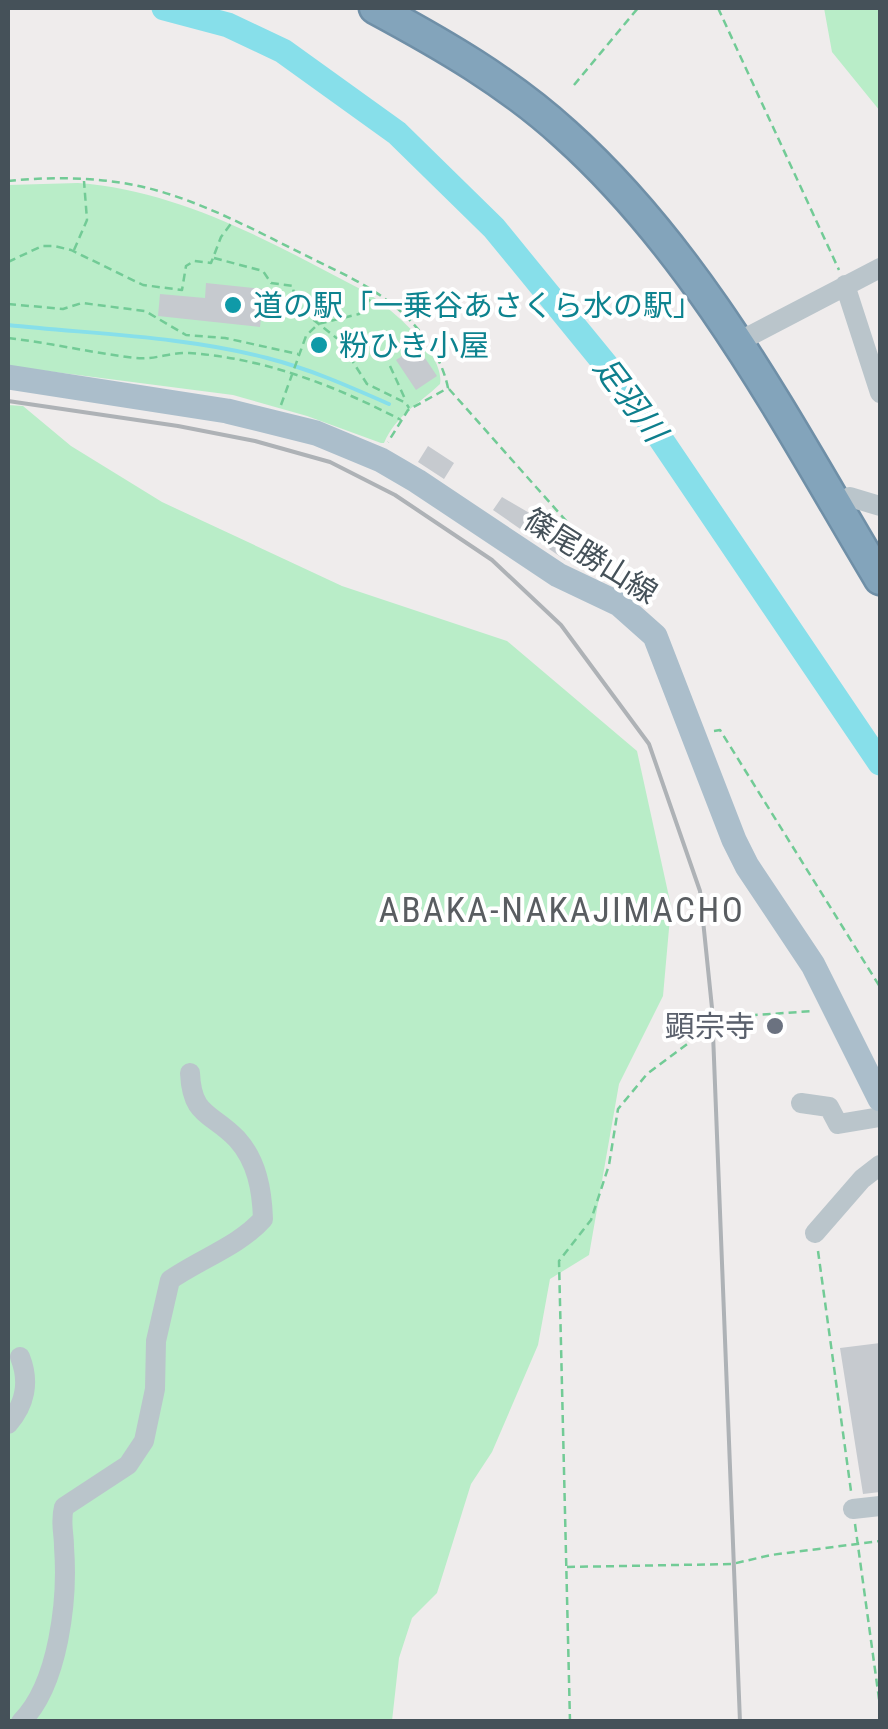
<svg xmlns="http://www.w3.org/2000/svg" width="888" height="1729" font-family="'Roboto Condensed','Noto Sans JP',sans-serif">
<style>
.green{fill:#b9edc8}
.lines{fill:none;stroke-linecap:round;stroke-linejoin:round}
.stream{stroke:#87dfea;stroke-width:4}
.river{stroke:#87dfea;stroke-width:25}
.building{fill:#c6cacf}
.highway-casing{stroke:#6f8fa7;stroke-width:35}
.path{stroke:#72cb96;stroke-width:2.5;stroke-dasharray:8 5;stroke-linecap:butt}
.minor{stroke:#bac5cb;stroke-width:20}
.major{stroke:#abbecb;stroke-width:25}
.highway{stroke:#83a4bb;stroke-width:30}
.rail{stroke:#aeb2b6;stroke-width:4}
.culture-dot{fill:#0f9aa8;stroke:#fff;stroke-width:4}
.worship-dot{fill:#6b7280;stroke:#fff;stroke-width:4}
.labels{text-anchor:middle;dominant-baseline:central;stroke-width:8;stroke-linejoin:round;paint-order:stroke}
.culture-label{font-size:30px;fill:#0d838f;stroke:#fff;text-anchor:start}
.street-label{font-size:30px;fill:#455159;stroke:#fff}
.worship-label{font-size:30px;fill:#5b616d;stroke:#fff;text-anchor:end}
.water-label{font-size:32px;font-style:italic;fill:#0e7f8d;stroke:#fff}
.quarter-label{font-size:35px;letter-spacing:2.5px;fill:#595d61;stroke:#fff}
</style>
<rect width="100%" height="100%" fill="#efecec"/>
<path class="green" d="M824 8H880V111L832 52Z
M78 183C183 191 274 244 366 292 389 307 446 354 440 384 418 405 397 414 384 443H381L307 416 233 395 8 366V185Z
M8 405 23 406 71 446 162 502 342 586 507 641 637 751 671 906 663 996 619 1084 589 1255 550 1279 538 1345 492 1452 471 1484 437 1593 412 1618 399 1658 392 1721H8Z"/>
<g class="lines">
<path class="stream" d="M8 325C91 334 185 336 267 358 310 369 348 386 389 404"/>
<path class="river" d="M164 8 228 25 283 51 397 133 494 228 633 398 880 763"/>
</g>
<path class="building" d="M206 283 264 289 260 327 158 316 160 294 205 298Z
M417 346 437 376 416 390 396 360Z
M428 446 454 463 444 479 418 462Z
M502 497 562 532 556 541 571 550 565 560 493 510Z
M880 1343V1492L863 1494 840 1348Z"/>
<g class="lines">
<g class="highway-casing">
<path id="highway" d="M375 8C442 44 508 82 565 134 701 256 787 424 880 579"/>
</g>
<path class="path" d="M718 8 839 270
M574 85 638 8
M8 181C45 177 85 177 123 183 186 193 244 225 301 253 330 268 362 281 388 301 416 322 441 353 448 388L408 410 388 442
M74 250 87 220 84 181
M214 258 263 271 271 283 293 286 295 305 339 340 367 384 406 403 409 408
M8 262 42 246H54L71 250 143 285 182 290 186 266 194 261 211 263 221 237 233 221
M8 304 63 309 82 303 145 311 186 335 225 338 298 354
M8 338C51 343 92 353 136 358 155 360 171 352 189 353 264 358 336 386 401 420
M390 366 406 401
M449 389 623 585
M281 405 306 336 318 324 359 314 373 295
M714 731 720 730 880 987
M818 1251 851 1491
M855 1524 880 1706
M567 1567 732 1564 771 1555 880 1541
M570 1722 559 1261 591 1220 609 1165 618 1109 647 1074 702 1033 741 1016 814 1011"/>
<path class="minor" d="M845 285 880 393
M736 343 880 268
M850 497 880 506
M801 1103 829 1107 838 1124 880 1117
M815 1233 862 1179 880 1165
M8 1424C25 1405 30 1382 20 1357
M853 1509 880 1506
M21 1722C59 1684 68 1599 64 1547 64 1532 60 1522 64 1507L128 1465 144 1441 155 1389 156 1341 170 1280C200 1259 239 1246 263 1219 262 1190 257 1161 237 1139 211 1112 192 1117 190 1073"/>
<path class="major" d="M8 377 227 411 316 433 381 460 417 481 558 575 619 604 655 636 734 840 747 866 813 965 880 1099"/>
<use href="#highway" class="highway"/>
<path class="rail" d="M8 401 178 426 255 441 330 462 395 495 492 560 561 625 649 744 700 891 712 1008 740 1722"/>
</g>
<g class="culture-dot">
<circle cx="233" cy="305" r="10"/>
<circle cx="319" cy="345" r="10"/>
</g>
<circle class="worship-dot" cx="775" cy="1026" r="10"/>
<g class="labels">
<g class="culture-label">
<text x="253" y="305">道の駅「一乗谷あさくら水の駅」</text>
<text x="339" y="345">粉ひき小屋</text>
</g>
<g class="street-label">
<text transform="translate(591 556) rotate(32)">篠尾勝山線</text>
</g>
<g class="worship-label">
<text x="755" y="1026">顕宗寺</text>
</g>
<g class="water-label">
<text transform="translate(630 399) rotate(53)">足羽川</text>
</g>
<g class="quarter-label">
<text x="562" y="910">ABAKA-NAKAJIMACHO</text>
</g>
</g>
<rect width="888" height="1729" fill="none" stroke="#455159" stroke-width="20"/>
</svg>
